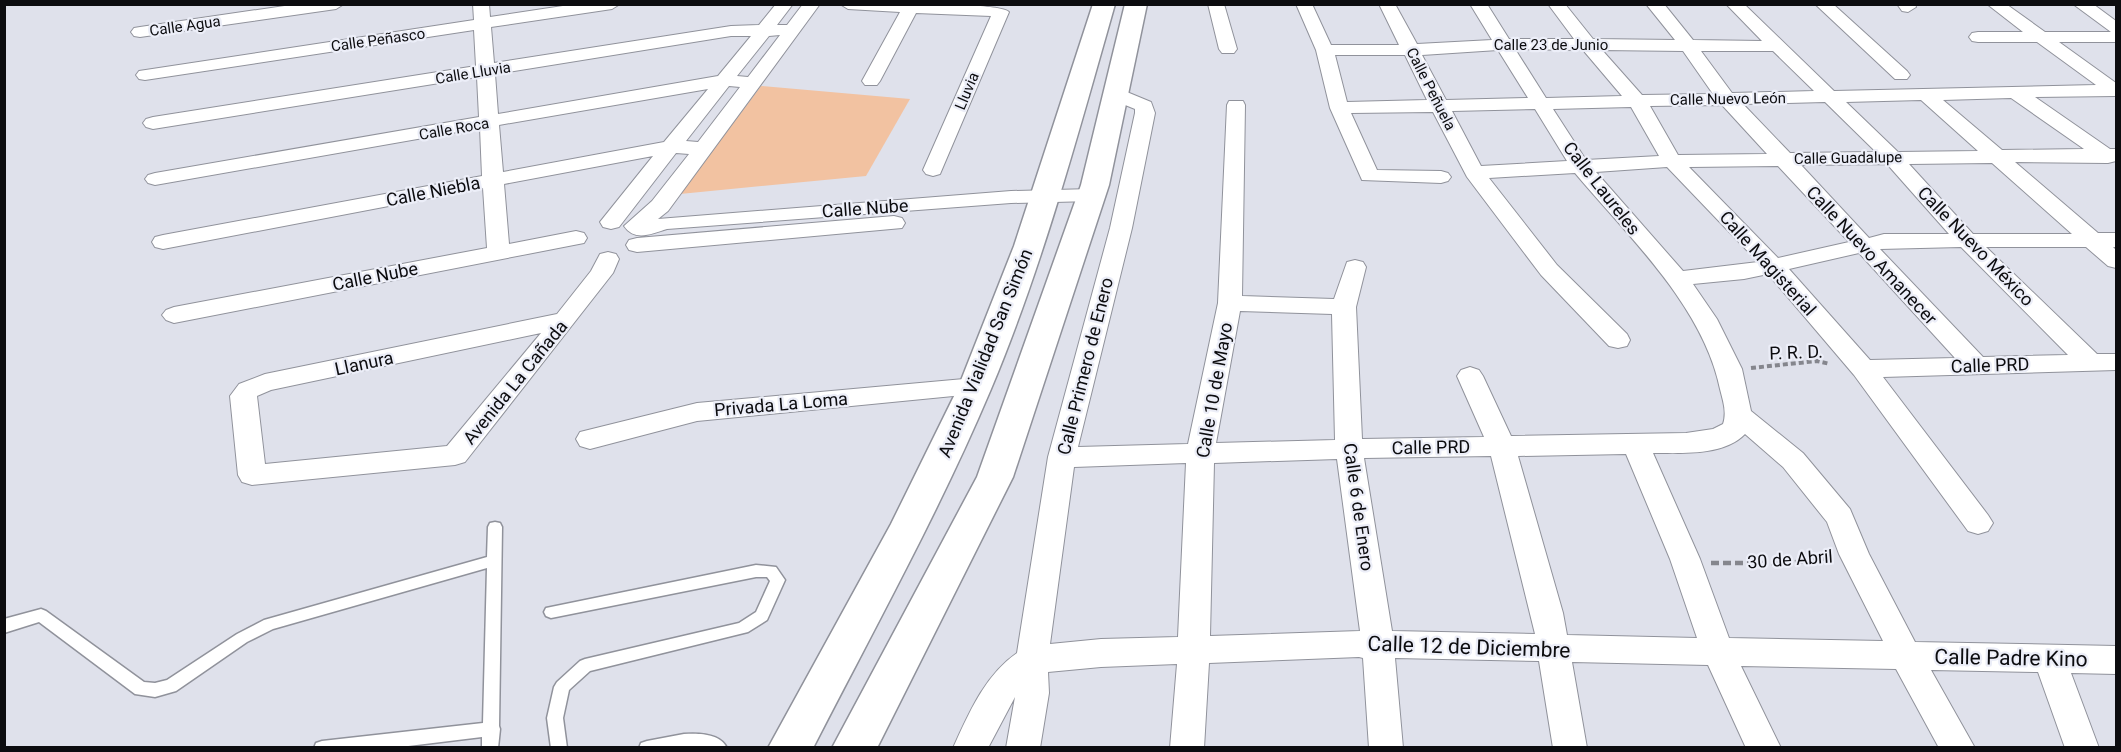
<svg xmlns="http://www.w3.org/2000/svg" width="2121" height="752" font-family="Roboto,sans-serif">
<style>
.green{fill:#f2c2a1}
.lines{fill:none;stroke-linecap:round;stroke-linejoin:round}
.service-casing{stroke:#90929b;stroke-width:3}
.minor-casing{stroke:#90929b;stroke-width:2}
.secondary-casing{stroke:#90929b;stroke-width:3}
.path-far1{stroke:#85868d;stroke-width:4;stroke-dasharray:5 3;stroke-linecap:butt}
.path{stroke:#85868d;stroke-width:4.5;stroke-dasharray:8 4;stroke-linecap:butt}
.service{fill:#fff;fill-rule:evenodd}
.minor{fill:#fff;fill-rule:evenodd}
.secondary{fill:#fff;fill-rule:evenodd}
.labels{text-anchor:middle;dominant-baseline:central;stroke-width:4.5;stroke-linejoin:round;paint-order:stroke}
.far-street-label{font-size:15px;fill:#0c0c0f;stroke:#eceef8}
.street-label{font-size:18px;fill:#0c0c0f;stroke:#eceef8}
.near-street-label{font-size:21px;fill:#0c0c0f;stroke:#eceef8}
</style>
<rect width="100%" height="100%" fill="#dfe1eb"/>
<path class="green" d="M761 86 910 99 866 176 680 194Z"/>
<g class="lines">
<g class="service-casing">
<path id="service" d="M495 522 500 523 502 527 499 726 500 729 498 748H482V737L392 748H314L316 743 322 741 483 723 487 568 273 629 247 642 176 691 155 697 135 694 39 622 4 633V619L41 609 46 611 144 682 155 683 167 680 237 634 264 620 487 557 488 527 490 523Z
M756 565 776 567 785 580 767 620 748 632 590 671 569 690 563 718 567 748H551L547 718 554 687 557 682 580 661 585 659 739 623 756 612 770 581 767 577H756L551 618 546 616 544 612 546 608Z
M684 734C698 733 720 733 727 748H639L641 743 647 741Z"/>
</g>
<g class="minor-casing">
<path id="minor" d="M298 4H344L336 9 140 37 134 36 131 32 134 28 140 27Z
M473 4H489L490 17 576 4H620L612 9 491 27 494 63 731 26 759 25 776 4H793L777 25H787L803 4H820L668 211 658 219 1011 191 1092 189 1099 191 1103 195 1099 199 1092 201 1011 203 667 229C651 234 635 242 624 226L652 201 689 154 676 153 619 227 611 229 603 227 600 222 653 156 504 184 509 244 576 231 584 233 587 238 584 243 174 323 166 320 162 315 166 310 174 307 487 248 483 188 163 249 155 247 152 242 155 237 163 235 482 176 480 128 155 185 148 183 145 179 148 175 155 173 479 117 477 77 153 129 146 127 143 123 146 119 153 117 476 66 474 30 145 80 139 79 136 75 139 71 474 20ZM780 35 748 77 737 76 769 36ZM731 36H751L718 76 498 114 495 74ZM729 86 740 87 698 142 686 141ZM708 89 664 142 503 172 499 125Z
M840 4C863 4 1001 1 1009 12L940 174 933 176 926 174 923 170 991 16 916 13 880 81 877 85H865L862 81 900 12 848 9Z
M1208 4H1224L1237 49 1234 53H1222L1219 49Z
M1296 4H1312L1331 45H1399L1379 4H1395L1417 44 1492 40 1470 4H1487L1509 39H1574L1548 4H1565L1593 39 1675 40 1646 4H1664L1693 40 1762 41 1726 4H1744L1834 91 2096 85 2037 42H1978L1972 41 1969 37 1972 33 1978 32H2023L1987 4H2006L2045 32H2111L2073 4H2093L2116 21V42H2059L2116 83V96L2035 97 2110 149H2116V161L2108 163 2015 162 2098 233H2116V247H2113L2116 250V268L2108 266 2086 247H1986L2097 354H2116V370L1883 377 1988 515 1993 523 1988 531 1978 534 1968 531 1854 375 1768 274 1744 279 1693 284 1717 319 1742 369 1751 411 1803 453 1850 509 1869 554 1915 642 2116 646V674L2071 673 2099 748H2065L2038 672 1931 670 1975 748H1939L1896 669 1741 666 1781 748H1746L1708 665 1572 662 1587 748H1553L1539 661 1395 658 1403 748H1369L1363 658 1359 657 1209 663 1204 748H1170L1177 664 1101 667 1048 672 1049 693 1040 748H1006L1015 697 988 748H953C969 713 985 675 1017 653L1048 457 1110 228 1135 113V109L1108 98 1106 94 1108 90H1122L1151 102 1155 113 1132 228 1078 447 1188 444 1218 303 1227 105 1229 101H1243L1245 105 1242 296 1334 299 1347 262 1355 260 1363 262 1366 267 1356 307 1362 439 1484 437 1457 376 1461 370 1470 367 1479 370 1483 376 1511 436 1686 433 1713 429 1723 424C1727 412 1723 401 1720 389 1703 306 1628 236 1575 173L1489 178 1557 265 1627 334 1630 340 1627 346 1618 348 1609 346 1541 275 1467 177 1433 112 1351 113 1377 170 1441 171 1448 173 1451 177 1448 181 1441 183 1362 180 1330 108 1316 50ZM1515 49 1583 50 1622 96 1546 98ZM1498 50 1528 98 1446 100 1422 55ZM1602 50 1683 51 1713 94 1642 95ZM1701 51H1773L1814 91 1732 93ZM1335 55H1405L1427 100 1347 102ZM2011 98 2084 149 2002 150 1943 100ZM1921 100 1978 151 1898 152 1846 102ZM1825 102 1876 152 1790 153 1743 104ZM1722 105 1767 154 1678 155 1650 106ZM1631 107 1659 156 1586 160 1553 109ZM1535 109 1567 161 1481 166 1452 111ZM1992 163 2072 234H1973L1909 164ZM1887 164 1949 234H1884L1869 238 1801 165ZM1778 166 1849 242 1778 258 1689 167ZM1667 167 1758 262 1683 271 1596 172ZM1961 247 2068 355 1983 357 1880 249ZM1859 253 1955 358 1870 360 1789 269ZM1240 311 1332 314 1335 440 1216 443ZM1745 434 1783 467 1827 522 1839 554 1883 641 1729 638 1700 559 1653 453C1681 453 1724 456 1745 434ZM1626 454 1670 559 1697 638 1567 635 1563 613 1518 456ZM1491 456 1535 634 1392 631 1364 458ZM1337 459 1360 631 1210 636 1214 463ZM1186 463 1178 637 1101 639 1050 644 1074 467Z
M1815 4H1833L1907 71 1910 75 1907 79H1895Z
M1897 4H1915L1916 7 1908 12 1902 11Z
M894 216 902 218 905 223 902 228 637 252 629 250 626 245 629 240 637 238Z
M608 252 616 254 619 259 613 273 465 462 455 465 252 485 242 482 238 475 230 396 239 384 265 374 557 314 591 271 600 254ZM541 333 447 446 265 464 257 396 271 390Z
M975 378 984 381 988 387 984 393 697 421 590 449 580 446 576 439 580 432 697 403Z"/>
</g>
<g class="secondary-casing">
<path id="secondary" d="M1093 4H1115C1078 134 1043 265 991 389 939 512 874 629 813 748H768L891 524 958 388 1014 246Z
M1125 4H1147L1109 185 1013 477 877 748H832L977 477 1081 185Z"/>
</g>
<path class="path-far1" d="M1751 368 1817 361 1830 364"/>
<path class="path" d="M1711 563H1789L1830 558"/>
<use href="#service" class="service"/>
<use href="#minor" class="minor"/>
<use href="#secondary" class="secondary"/>
</g>
<g class="labels">
<g class="far-street-label">
<text transform="translate(185 26) rotate(-8)">Calle Agua</text>
<text transform="translate(378 40) rotate(-8)">Calle Peñasco</text>
<text x="1551" y="45">Calle 23 de Junio</text>
<text transform="translate(473 73) rotate(-9)">Calle Lluvia</text>
<text transform="translate(1431 89) rotate(63)">Calle Peñuela</text>
<text transform="translate(967 91) rotate(-67)">Lluvia</text>
<text transform="translate(1728 99) rotate(-1)">Calle Nuevo León</text>
<text transform="translate(454 129) rotate(-10)">Calle Roca</text>
<text transform="translate(1848 158) rotate(-1)">Calle Guadalupe</text>
</g>
<g class="street-label">
<text transform="translate(1602 188) rotate(52)">Calle Laureles</text>
<text transform="translate(433 191) rotate(-11)">Calle Niebla</text>
<text transform="translate(865 208) rotate(-4)">Calle Nube</text>
<text transform="translate(1976 246) rotate(46)">Calle Nuevo México</text>
<text transform="translate(1872 255) rotate(47)">Calle Nuevo Amanecer</text>
<text transform="translate(1768 263) rotate(48)">Calle Magisterial</text>
<text transform="translate(375 276) rotate(-11)">Calle Nube</text>
<text transform="translate(1796 352) rotate(-2)">P. R. D.</text>
<text transform="translate(985 353) rotate(-68)">Avenida Vialidad San Simón</text>
<text transform="translate(364 363) rotate(-12)">Llanura</text>
<text transform="translate(1990 365) rotate(-2)">Calle PRD</text>
<text transform="translate(1085 366) rotate(-76)">Calle Primero de Enero</text>
<text transform="translate(515 382) rotate(-51)">Avenida La Cañada</text>
<text transform="translate(1214 390) rotate(-80)">Calle 10 de Mayo</text>
<text transform="translate(781 404) rotate(-5)">Privada La Loma</text>
<text transform="translate(1431 447) rotate(-1)">Calle PRD</text>
<text transform="translate(1359 507) rotate(82)">Calle 6 de Enero</text>
<text transform="translate(1790 559) rotate(-4)">30 de Abril</text>
</g>
<g class="near-street-label">
<text transform="translate(1469 647) rotate(2)">Calle 12 de Diciembre</text>
<text transform="translate(2011 658) rotate(1)">Calle Padre Kino</text>
</g>
</g>
<rect width="2121" height="752" fill="none" stroke="#0c0c0f" stroke-width="12"/>
</svg>
